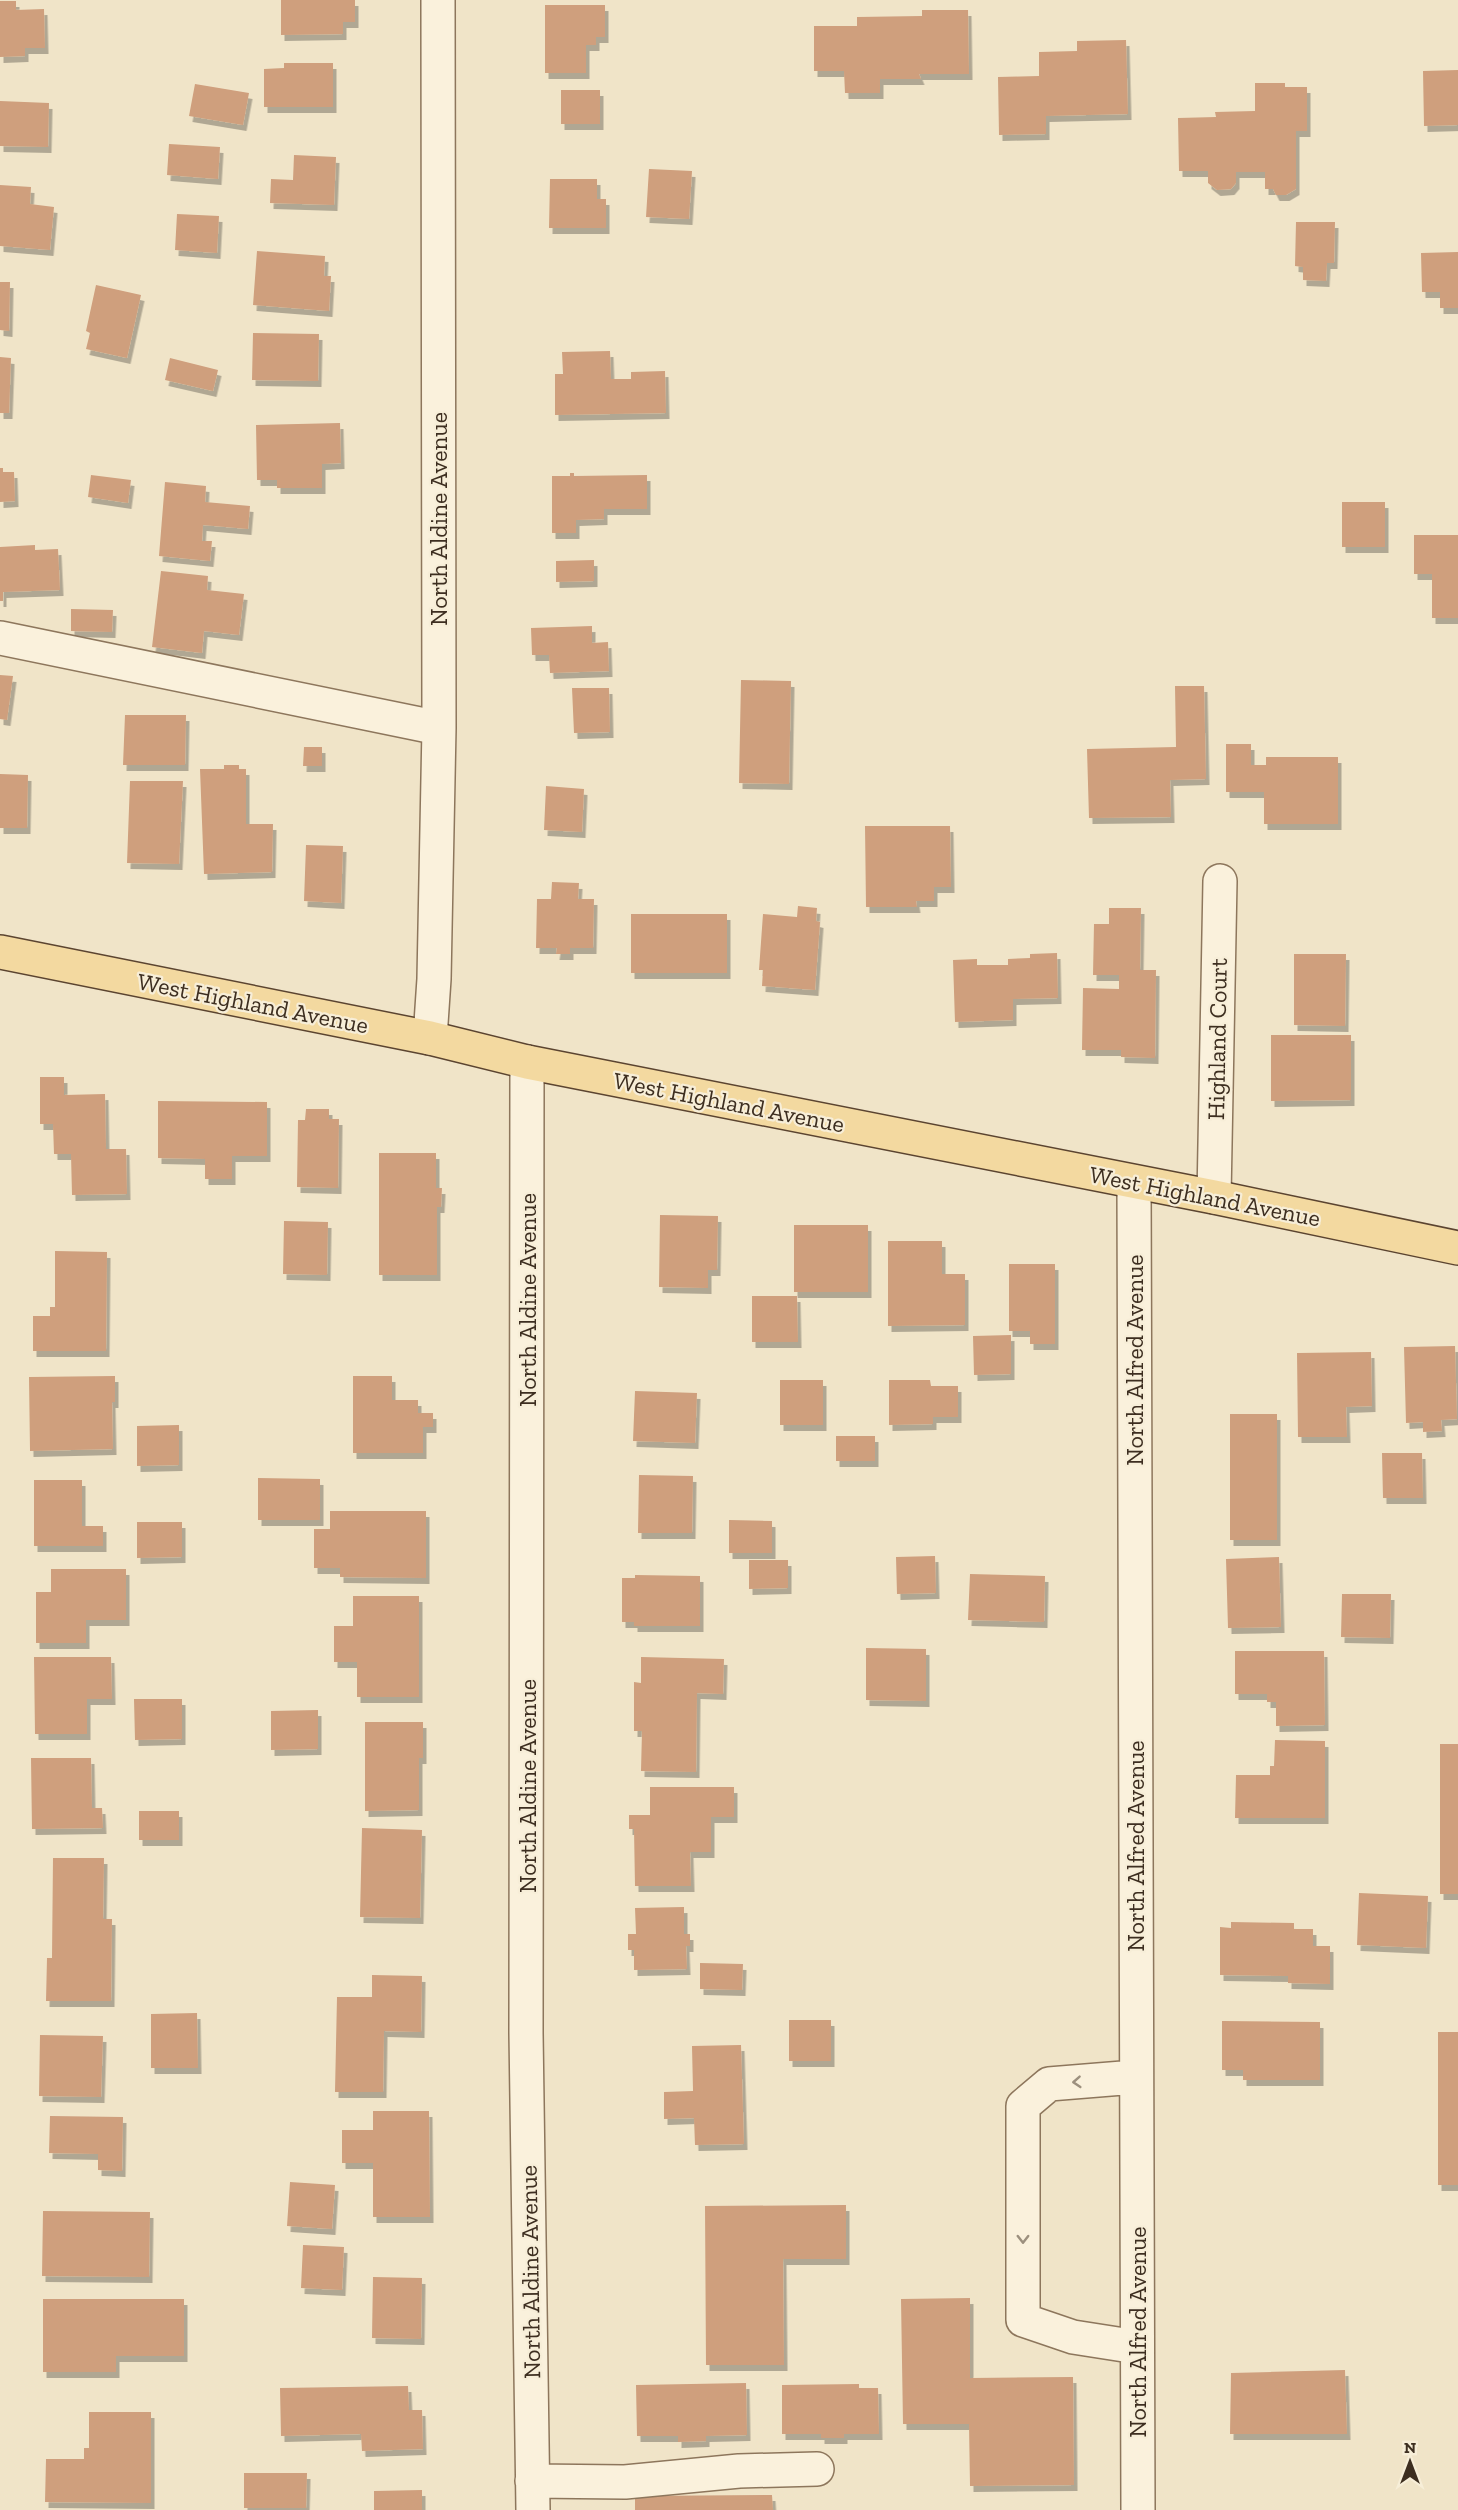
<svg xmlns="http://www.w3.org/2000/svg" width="1458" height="2510" font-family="'Zilla Slab',serif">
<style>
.building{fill:#cf9f7d;filter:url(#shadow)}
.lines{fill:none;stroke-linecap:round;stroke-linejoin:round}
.minor-casing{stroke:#8d765c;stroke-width:36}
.major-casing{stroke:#5b4430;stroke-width:36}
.minor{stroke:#faf1dc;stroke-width:33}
.major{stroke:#f3d9a0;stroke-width:33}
.oneway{stroke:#9c907e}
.labels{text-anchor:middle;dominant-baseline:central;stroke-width:4.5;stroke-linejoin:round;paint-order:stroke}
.street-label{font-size:24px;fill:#3d2e20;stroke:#f7eed8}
</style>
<defs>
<filter id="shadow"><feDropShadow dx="3.5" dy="6" stdDeviation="0" flood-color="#0004"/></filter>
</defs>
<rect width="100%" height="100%" fill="#f0e4c8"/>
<path class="building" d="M281 0H355V22H343V34L281 35Z
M0 1H16V10L44 9 45 48H25V56L0 57Z
M545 5H605V37H596V45H586V73H545Z
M922 10H968L969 74H919L921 79H880V93H845L844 71H814V26H857V17L922 16Z
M1126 40 1128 114 1046 116V134L999 135 998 77 1039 76V52L1077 51V41Z
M284 63H333V107H264V69L284 68Z
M1458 70V125L1424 126 1423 71Z
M1255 83H1285V87H1307V131H1296V189L1286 195H1276L1273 189H1265V172H1236V183L1231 189 1217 190 1208 183V171H1179L1178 118 1216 117 1215 112 1255 111Z
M195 84 249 93 243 125 189 116Z
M561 90H600V124H561Z
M0 101 49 103 48 147 0 146Z
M169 144 220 147 218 179 167 175Z
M294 155 336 157 334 205 270 203 271 179 293 180Z
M649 169 692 171 689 219 646 217Z
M550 179H597V199H606V228H549Z
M0 185 31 187 30 204 54 207 50 250 0 246Z
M177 214 219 216 217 253 175 250Z
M1296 222H1335L1334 263H1327L1326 281 1303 280V267L1295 266Z
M257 251 325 256 324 276H331L329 311 253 305Z
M1458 252V308H1440V292H1422L1421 253Z
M0 282H10L9 331 0 330Z
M96 285 141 295 127 358 86 349 90 333 86 331Z
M253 333 319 334 318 381 252 380Z
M610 351 611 379H631V372L665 371 666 413 555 415V374H563L562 352Z
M0 357 11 358 9 413H0Z
M170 358 218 370 213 391 165 380Z
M340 423 341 463 322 464V488H277V480H257L256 425Z
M0 468H3V472H14L15 501 0 502Z
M570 473H574V476L647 475V509H604V519L576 520V533H552V476H570Z
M91 475 131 480 128 503 88 497Z
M165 482 206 486 205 502 250 506 248 529 203 525 202 541H212L210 561 159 556Z
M1342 502H1385V547H1342Z
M1414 535H1458V618H1432V574H1414Z
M35 545V550L58 549 60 590 3 592V601H0V547Z
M594 560V581L556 582V561Z
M161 571 208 576 207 590 244 594 239 635 204 631 202 653 152 647Z
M71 609 113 610 112 632 71 631Z
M592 626V643L608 642 609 671 550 673 549 655H532L531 628Z
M0 675 13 676 7 720 0 719Z
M741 680 791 681 789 784 739 783Z
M1175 686H1204L1206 779 1170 780 1171 817 1089 818 1087 749 1176 747Z
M572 688H609L610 732 574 733Z
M125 715H186L185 765H123Z
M1226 744H1251V765H1266V757H1338V824H1264V792H1226Z
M304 747H322V766H303Z
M224 765H239V769H246V824H273L272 872 204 874 200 769H224Z
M0 774 28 775 27 828H0Z
M130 781H183L179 864 127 863Z
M546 786 584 789 582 832 544 830Z
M865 826H950L951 887H934V901H916L917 907H866Z
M306 845 343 846 341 903 304 901Z
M552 882 579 883 578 899H594L593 948H570V954H556L557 948H536L537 899H551Z
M798 906 817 908 816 921 820 922 815 990 762 986 763 970H759L763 914 797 917Z
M1109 908H1141L1140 970H1156L1155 1058 1121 1057V1050H1082L1083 988 1119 989V975H1093L1094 924H1109Z
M631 914H727V973H631Z
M1057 953 1058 998 1013 999V1020L955 1022 953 960 977 959V965H1008V959L1030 958V954Z
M1294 954H1346L1345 1026 1294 1025Z
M1271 1035H1351V1100L1271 1101Z
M40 1077H64V1095L105 1094 106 1149H126L127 1194 72 1195 71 1154H54L53 1124H40Z
M158 1101 267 1102V1156H232V1179H205V1159L158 1158Z
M306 1109H329V1119H339L338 1188 297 1187 298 1120H305Z
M379 1153H436V1188H442L441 1207H437V1275H379Z
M660 1215 718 1216 717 1270H708V1288L659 1287Z
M284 1221 328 1222 327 1275 283 1274Z
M794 1225H868V1292H794Z
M888 1241H942V1274H965V1325L888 1326Z
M55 1251 107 1252 106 1351H33V1316H50V1307H55Z
M1009 1264H1055V1344H1030V1331H1009Z
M752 1296H797L798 1342H752Z
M1011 1335V1374L974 1375 973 1336Z
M1455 1346 1457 1419 1441 1420 1442 1431 1423 1432V1422L1406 1423 1404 1347Z
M1371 1352 1372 1406 1346 1407 1347 1437H1298L1297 1353Z
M115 1376V1402H112L113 1449 30 1451 29 1377Z
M353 1376H392V1400H418V1413H433V1427H423V1453H353Z
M780 1380H823V1425H780Z
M889 1380H930L931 1386H958V1417H933V1424L889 1425Z
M635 1391 697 1393 695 1443 633 1441Z
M1230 1414H1277V1540H1230Z
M179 1425V1465L137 1466V1426Z
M836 1436H875V1461H836Z
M1382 1453H1422L1423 1498H1383Z
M639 1475 693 1476 692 1533H638Z
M258 1478 320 1479V1520H258Z
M34 1480H82V1526H103V1546H34Z
M330 1511H426V1578L340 1577V1568H314V1529H330Z
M729 1520 772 1521V1553H729Z
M137 1522H182V1557L137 1558Z
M935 1556 936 1593 897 1594 896 1557Z
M1279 1557 1281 1627 1228 1628 1226 1559Z
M749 1560H788V1588L749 1589Z
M51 1569H126V1620H86V1643H36V1592H51Z
M970 1574 1045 1576 1044 1622 968 1620Z
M635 1575 700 1576V1626H634V1622H622V1578H635Z
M1342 1594H1391L1390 1638 1341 1637Z
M353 1596H419V1697H357V1662H334V1626H353Z
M866 1648 926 1649V1701L866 1700Z
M1235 1651H1324L1325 1725 1276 1726V1702H1267V1694H1235Z
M34 1657H111L112 1699H87V1734H35Z
M641 1657 724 1659 723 1694 697 1693 696 1772 641 1771 642 1731H634V1682L641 1683Z
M134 1699H182V1739L135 1740Z
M318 1710V1749L271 1750V1711Z
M365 1722H423V1758H419V1810L365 1811Z
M1275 1740 1325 1741V1818H1235L1236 1775H1270V1766H1274Z
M1440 1744H1458V1894H1440Z
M31 1758H91L92 1808H102L103 1828 32 1829Z
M650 1787H734V1817H711V1852H690L691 1886H635L634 1829H629V1815H650Z
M139 1811H179V1840H139Z
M362 1828 422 1830 420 1918 360 1917Z
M53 1858H104L103 1919H112L111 2001H46L47 1958H52Z
M1359 1893 1428 1896 1426 1948 1357 1945Z
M684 1907V1934H690V1946H686L687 1969 634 1970V1950H628V1934H636L635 1908Z
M1231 1922 1294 1923V1929H1313V1946H1330V1984L1288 1983V1976L1220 1975V1927L1231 1928Z
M700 1963 743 1964 742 1990 700 1989Z
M372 1975 422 1976 421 2032 384 2031 383 2092H335L337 1997H372Z
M197 2013 198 2068H151V2014Z
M789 2020H831V2061H789Z
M1222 2021 1320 2022V2080H1243V2070H1222Z
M1438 2032H1458V2185H1438Z
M40 2035 103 2036 101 2097 39 2096Z
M741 2045 744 2144 695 2145 694 2118 664 2119V2092L693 2091 692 2046Z
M373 2111H429L430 2217H373V2163H342V2130H373Z
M50 2116 123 2117 122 2171 98 2170V2154L49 2153Z
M290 2182 335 2185 332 2229 287 2226Z
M846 2205V2259H783L784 2365H706L705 2206Z
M43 2211 150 2212 149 2277 42 2276Z
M303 2245 344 2247 342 2290 301 2288Z
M373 2277 422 2278 421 2339 372 2338Z
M970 2298V2378L1073 2377 1074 2485 970 2486 969 2424H903L901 2299Z
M43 2299H184V2356H116V2372H43Z
M1345 2370 1347 2434H1230L1231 2373Z
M746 2383 747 2435 706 2436V2441L678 2442V2436H637L636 2385Z
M859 2384V2388H878L879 2434H844V2438H821V2434H782V2385Z
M408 2386 409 2410H422L423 2449 362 2451 361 2434 281 2436 280 2388Z
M89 2412H151V2503L45 2502 46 2459H84V2448H89Z
M244 2473H307L306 2508H244Z
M422 2490V2510H374V2491Z
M772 2495 773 2510H635V2496Z"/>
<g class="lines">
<g class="minor-casing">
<path id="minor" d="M0 638 439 728
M430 1038 434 979 439 728 438 0
M527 1062 526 2033 533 2510
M1134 1182 1138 2510
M1214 1197 1220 881
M1135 2077 1049 2084 1023 2106V2320L1073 2337 1137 2347
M532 2481 625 2482 739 2471 817 2469"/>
</g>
<g class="major-casing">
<path id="major" d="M0 952 430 1038 527 1062 1214 1197 1458 1248"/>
</g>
<use href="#minor" class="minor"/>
<use href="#major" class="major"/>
</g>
<defs><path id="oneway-chevron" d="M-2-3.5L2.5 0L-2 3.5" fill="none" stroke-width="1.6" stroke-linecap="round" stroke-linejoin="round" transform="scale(1.5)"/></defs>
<g class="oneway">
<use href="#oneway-chevron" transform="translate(1077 2082) rotate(176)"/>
<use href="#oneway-chevron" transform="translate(1023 2239) rotate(90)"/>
</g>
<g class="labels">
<g class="street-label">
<text transform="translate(438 519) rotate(-90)">North Aldine Avenue</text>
<text transform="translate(253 1003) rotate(11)">West Highland Avenue</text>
<text transform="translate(1217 1039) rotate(-89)">Highland Court</text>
<text transform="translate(729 1102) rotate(11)">West Highland Avenue</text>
<text transform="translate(1205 1196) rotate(11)">West Highland Avenue</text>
<text transform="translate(527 1300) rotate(-90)">North Aldine Avenue</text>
<text transform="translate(1134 1360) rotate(-90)">North Alfred Avenue</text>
<text transform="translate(527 1786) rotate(-90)">North Aldine Avenue</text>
<text transform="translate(1135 1846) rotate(-90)">North Alfred Avenue</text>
<text transform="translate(530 2272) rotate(-91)">North Aldine Avenue</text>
<text transform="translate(1137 2332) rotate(-90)">North Alfred Avenue</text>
</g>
</g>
<g transform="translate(1410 2462)" stroke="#f7eed8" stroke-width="4.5" paint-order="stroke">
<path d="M0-4.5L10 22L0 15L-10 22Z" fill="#3d2e20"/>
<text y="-9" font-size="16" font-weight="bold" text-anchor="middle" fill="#3d2e20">N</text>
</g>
</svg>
